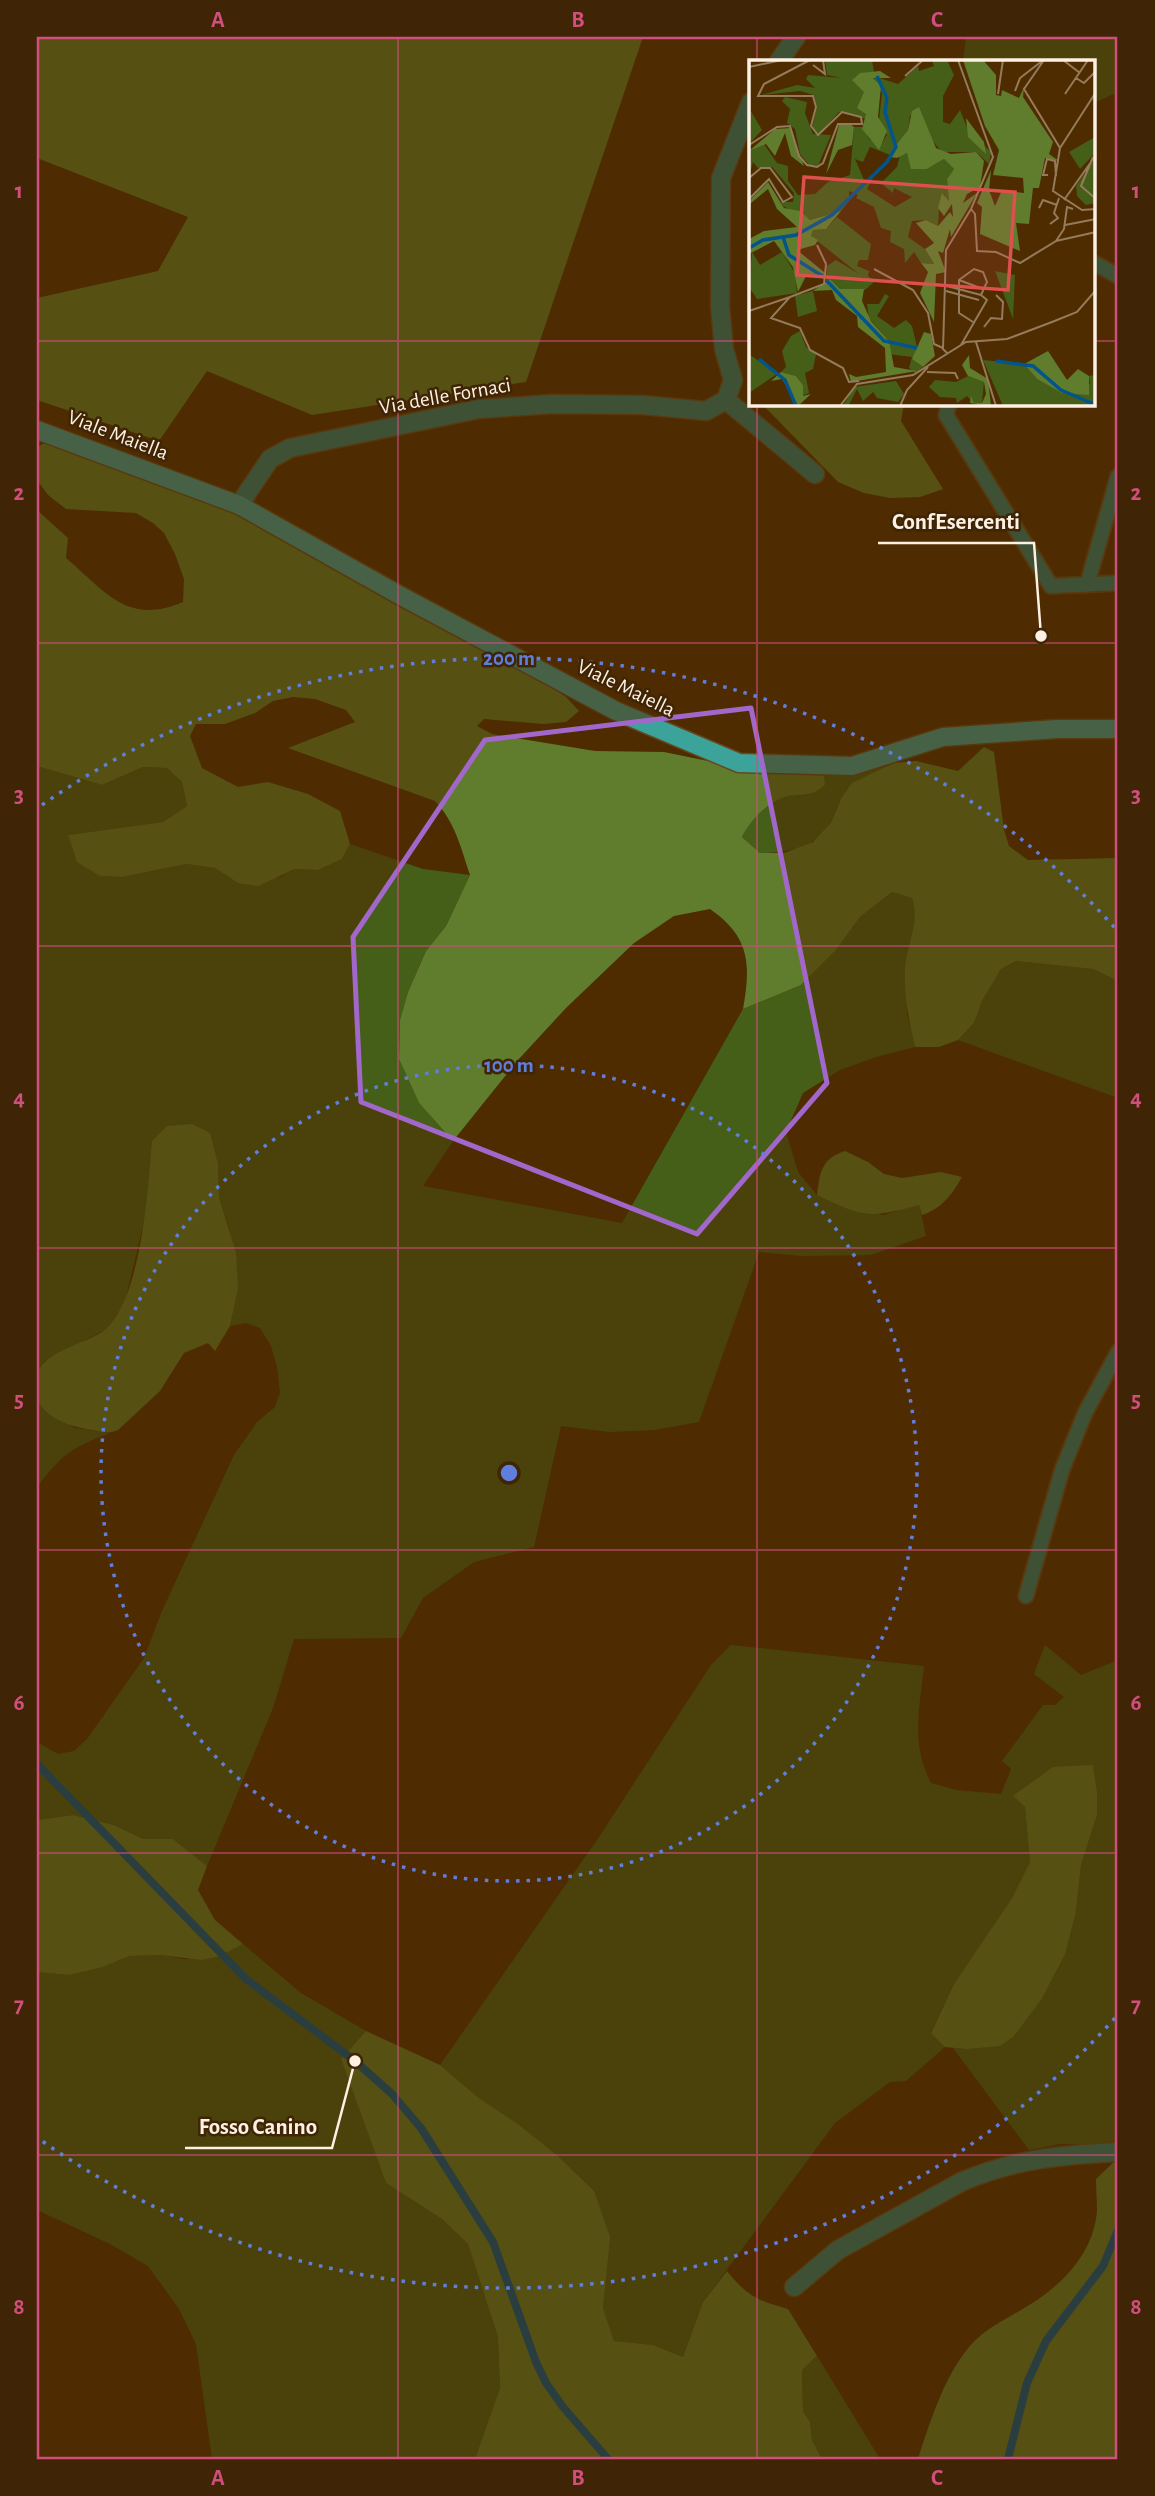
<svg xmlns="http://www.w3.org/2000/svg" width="1155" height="2496" font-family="'Alegreya Sans',sans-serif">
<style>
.green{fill:#455e18}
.forest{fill:#5f7d2c}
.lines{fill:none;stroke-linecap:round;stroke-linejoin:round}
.stream{stroke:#02558c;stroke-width:8}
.service-casing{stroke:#674820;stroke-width:18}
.minor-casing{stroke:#674820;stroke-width:21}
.secondary-casing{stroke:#674820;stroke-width:21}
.service{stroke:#2e7e77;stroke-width:14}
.minor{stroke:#2e7e77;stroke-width:18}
.secondary{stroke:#3ca39a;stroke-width:18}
.marked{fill:none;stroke:#a267ca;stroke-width:5;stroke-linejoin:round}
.grid{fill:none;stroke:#d14e7d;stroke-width:2;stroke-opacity:0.55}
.ring{fill:none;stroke:#607fdc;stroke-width:3.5;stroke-dasharray:3.5 7}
.labels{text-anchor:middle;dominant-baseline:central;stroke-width:5;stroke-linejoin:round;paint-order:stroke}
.street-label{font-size:21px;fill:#fef1e4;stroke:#3f2505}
.inset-river{fill:none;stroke:#02558c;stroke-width:3.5}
.inset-road{fill:none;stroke:#947b5b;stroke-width:2}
.view{fill:#de504e;fill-opacity:0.15;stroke:#de504e;stroke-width:3.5}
.inset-edge{fill:none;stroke:#fef1e4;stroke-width:3.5}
.centre{fill:#607fdc;stroke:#3f2505;stroke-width:3.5}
.ring-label{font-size:21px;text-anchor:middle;font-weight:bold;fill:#607fdc;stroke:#3f2505;stroke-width:5;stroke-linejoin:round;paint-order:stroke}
.leader{fill:none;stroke:#fef1e4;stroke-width:2.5}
.callout-dot{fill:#fef1e4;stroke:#3f2505;stroke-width:2.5}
.callout-label{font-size:23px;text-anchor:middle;font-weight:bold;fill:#fef1e4;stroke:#3f2505;stroke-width:5;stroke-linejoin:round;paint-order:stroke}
.neatline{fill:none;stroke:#d14e7d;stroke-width:2.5}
.grid-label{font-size:23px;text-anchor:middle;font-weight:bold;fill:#d14e7d}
</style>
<rect width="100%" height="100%" fill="#4e2c00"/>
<path class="green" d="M966 37H1118V92L1094 103V61H963Z
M894 763C876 772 858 782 843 797 837 803 836 814 832 822 816 848 787 853 760 853L742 837C750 820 765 804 783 798 800 791 809 798 825 785L824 772 853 773Z
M37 766 102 785 143 767 167 768 182 782 187 806 163 822 68 835 100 876 122 877 186 864 215 868 238 883 280 877 295 869 318 870 342 859 350 844 423 869 470 875 446 926 426 951 408 992 400 1020 399 1059 419 1103 453 1141 423 1186 622 1223 743 1009 801 985 835 951 860 917 892 892 912 898 916 908 907 1014 915 1047 876 1057 840 1070 803 1093 786 1132 798 1172 817 1195 883 1215 919 1204 926 1236 871 1255 801 1256 759 1252 699 1422 654 1430 609 1432 561 1426 534 1547 474 1562 423 1598 401 1638 294 1639 273 1708 207 1866 173 1839H143L114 1825 73 1815 37 1820V1742L58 1754 74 1751 87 1739 144 1658 162 1611 234 1455 257 1422 275 1407 280 1393 277 1367 271 1346 260 1328 246 1323 230 1326 238 1289 229 1228 219 1197 218 1164 153 1140 148 1205 125 1302 109 1328 45 1361 37 1375Z
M1016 961 1093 969 1118 981V1098L958 1040 974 1023 982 1001 1001 969Z
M37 1394 41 1405 75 1428 110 1433C70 1448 63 1454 37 1487Z
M731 1645 924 1666C920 1708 910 1743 931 1783L956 1790 1001 1794 1011 1769 1002 1761 1043 1705H1055L1064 1697 1034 1674 1045 1645 1081 1675 1118 1660V2144H1060L1029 2150 953 2048 966 2049 1076 1911 1081 1865 1097 1815V1792L1093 1766 1013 1796 1025 1807 1030 1862 1012 1898 954 1984 931 2032 945 2047 906 2081 890 2082 835 2123 703 2302 683 2357 653 2345 614 2341 603 2308 606 2274 594 2191 558 2156 518 2124 479 2098 440 2065 599 1837 711 1665Z
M243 1944 301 1993 366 2031 341 2059 386 2183 442 2219 468 2244 498 2337 500 2388 475 2459H212L196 2344 179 2309 148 2266 110 2244 37 2210V1972L70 1975 103 1967 129 1956 160 1955 184 1959 220 1956Z
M817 2356 880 2459H822L812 2440 810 2422 803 2411 802 2370Z"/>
<path class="forest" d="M37 37H643L526 382 312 415 207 371 159 441 37 400V298L158 271 188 217 37 158Z
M762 404H904L901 421 943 489 920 497 890 498 864 493 838 482Z
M46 442 249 514 509 659 566 697 579 711 566 722 543 724 484 719 477 726 492 734 595 751 664 752 767 773 824 772 825 785C807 800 801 791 783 798 765 804 750 821 742 837L760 853H784L813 842 831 823 841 799 852 783 894 763 916 761 958 771 984 747 994 752 1004 830 1009 846 1028 860 1118 858V981L1093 969 1016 961 1001 969 982 1001 974 1023 958 1040 939 1047H915C909 1021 904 997 905 970 906 946 921 921 912 898L892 892 860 917 835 951 801 985 743 1009C751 964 750 937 710 909L674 916 634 943 566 1008 518 1060 453 1141 419 1103 399 1059 400 1020 408 992 426 951 446 926 470 875C461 848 455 822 435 801L288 748 355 722 346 710 315 699 293 697 273 701 255 713 225 724H196L190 736 202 768 238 787 268 782 308 794 340 811 350 844 342 859 318 870 295 869 258 886 238 883 215 868 186 864 122 877 100 876 77 862 68 835 163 822 187 806 182 782 167 768 143 767 102 785 37 766V510L68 538 66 558C105 591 127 626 183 602L184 579 175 554 164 533 153 523 136 513 66 509 48 495 37 480V447Z
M192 1124 210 1133 218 1164 219 1197 236 1253 238 1289 230 1326 215 1351 208 1343 184 1353 160 1391 118 1430C109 1434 102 1432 92 1430 65 1426 26 1412 37 1375 44 1348 96 1343 110 1325 142 1287 148 1190 152 1141L167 1126Z
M845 1151 868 1162 884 1174 902 1178 941 1172 962 1177C951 1196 942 1208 922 1215L919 1205C869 1219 863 1217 817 1195 820 1172 821 1159 845 1151Z
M1093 1765 1097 1792V1815L1081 1865 1076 1911 1065 1954 1041 2000 1013 2037 1000 2046 966 2049 945 2047 931 2033 954 1984 1012 1898 1030 1862 1025 1807 1013 1796 1053 1767Z
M73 1815 114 1825 143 1839H173L207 1866 198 1890 215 1920 243 1944 220 1956 202 1960 160 1955 129 1956 103 1967 70 1975 37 1972V1820Z
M366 2031 440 2065 479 2098 518 2124 558 2156 594 2191 610 2237 603 2308 614 2341 653 2345 683 2357 703 2302 727 2271C747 2296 758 2301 788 2309L817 2356 802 2370 803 2411 810 2422 812 2440 822 2459H475L500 2388 498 2337 468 2244 442 2219 386 2183 341 2059Z
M1118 2158V2459H918C930 2422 944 2377 969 2347 985 2328 1006 2319 1026 2307 1061 2286 1093 2255 1097 2211 1097 2201 1096 2189 1096 2179Z"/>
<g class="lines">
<path class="stream" d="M37 1764 246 1979 355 2061 392 2094 421 2128 493 2242 536 2362 546 2383 563 2407 608 2459
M1008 2459 1027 2383 1046 2341 1103 2266 1118 2230"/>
<g class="service-casing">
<path id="service" d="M1094 263 1118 276
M949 404 946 415 1051 586 1118 583
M1087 585 1118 476
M1026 1596 1062 1470 1085 1413 1118 1352"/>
</g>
<g class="minor-casing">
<path id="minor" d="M779 61 796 37
M726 400 815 474
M239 505 270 459 290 448 479 409 553 404 643 405 706 411 726 400 733 380 724 349 720 306 721 178 751 102
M794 2287 838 2250 961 2182C1014 2159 1061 2155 1118 2152"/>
</g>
<g class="secondary-casing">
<path id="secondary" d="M37 430 239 505 401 596 616 711 739 763 852 766 943 737 1057 729H1118"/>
</g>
<use href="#service" class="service"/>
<use href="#minor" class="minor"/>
<use href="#secondary" class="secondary"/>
</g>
<path d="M0 0H1155V2496H0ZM751 708 827 1083 697 1234 361 1102 353 937 485 740Z" fill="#4e2c00" fill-opacity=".55" fill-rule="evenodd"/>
<path class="marked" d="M751 708 827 1083 697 1234 361 1102 353 937 485 740Z"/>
<path class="grid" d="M398 37V2459M757 37V61M37 341H751M1094 341H1118M757 404V2459M37 643H1118M37 946H1118M37 1248H1118M37 1550H1118M37 1853H1118M37 2155H1118"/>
<g class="ring">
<circle cx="509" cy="1473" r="408"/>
<path d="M1115 2018A815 815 0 0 1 42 2141M42 805A815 815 0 0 1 1115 928"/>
</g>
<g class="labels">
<g class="street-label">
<text transform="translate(445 396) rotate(-10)">Via delle Fornaci</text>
<text transform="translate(118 435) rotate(21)">Viale Maiella</text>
<text transform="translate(626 688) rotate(26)">Viale Maiella</text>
</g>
</g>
<g transform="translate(749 60)">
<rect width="346" height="346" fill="#4e2c00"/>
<path d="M76 0H123L125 12 105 21 116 32 117 59 90 52 70 74 63 68 68 47 65 35 51 31 12 35 48 25 66 28 57 19 59 15 93 18 78 15ZM183 0H198L205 15 194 36V62L201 64 211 50 219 70 242 92 240 104 227 92H193L161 55 159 70 141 95 121 87 114 102 106 99 115 120 124 118 118 129 146 147 163 137 145 128 144 133 132 123 148 107 151 95 158 93 167 108 178 109 195 99 205 109 198 119 200 141 197 143 195 133 190 148 189 166 177 160 163 161 159 177 176 189 185 204 172 203 165 192 156 203 155 189 141 182 142 171 132 168 125 147 107 138 109 135 100 131V141L92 151 61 160 34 146 32 142H44L45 133 23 107 9 108 4 102 0 116V91L15 84 28 103 39 106V121L49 135 66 134 79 122 101 115 105 67H113L121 80 132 84 138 75 130 60 133 33 124 16 149 24 169 6 170 11 185 6ZM36 37 58 42 56 53 64 74 82 75 69 106 60 105 51 94 46 69 38 63 41 49 33 41ZM0 48 13 70 0 84ZM346 77V93L331 109 320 92ZM346 98 347 143 337 145 328 136 327 126ZM88 157 122 184 119 200H110L108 206 120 211 119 216 126 221 116 230 91 229 81 219 77 223 78 206 87 200 110 214 62 176 64 170 77 169ZM3 192 11 205 33 192 46 213 48 233 8 239 0 227ZM246 211 266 215 264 259ZM64 231 68 251 49 257 46 236ZM136 234 140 236 128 256 145 268 157 260 163 266 169 291 163 299 174 307 166 313 160 308 163 297 139 294 140 281 120 258 118 244H130ZM51 271 57 287 67 294 64 309 56 313 60 333 53 336 54 325 47 316 32 312 37 307 33 291 42 276ZM0 294 28 314 0 333ZM234 300 275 304 288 319 320 335 341 324 340 316 346 315V346H254ZM219 316 235 322 233 343H225L218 336 208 343 207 338 191 337 180 327 186 320 207 322ZM147 321 155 334 149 342 128 338 124 332 114 341 108 329 100 345 94 346 105 327Z" fill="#455e18"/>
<path d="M214 0H234L247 15V35L252 36 253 30 270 38 275 27 274 37 304 82 300 94 310 101 296 98 290 128H284L280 164 267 163 271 191 231 174 233 147 228 143 242 110 240 130 246 146 253 130 275 133 274 118 244 115 250 90 236 66ZM131 11 142 18H124L132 26 129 57 138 71 130 90 113 69 117 54 108 48 115 32 103 20 111 13ZM170 47 187 88 202 94 227 92 235 101 231 127 218 134 214 143 228 133 202 177 201 169 194 193 189 191 197 212 187 214 185 262 171 233 179 212 172 203 185 204 176 189 185 183 167 163 177 160 189 166 201 152 204 157 203 144 195 156 189 148 193 133 200 141 198 119 205 109 195 99 178 109H162L158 93 148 98 141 97V93L159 70 163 51ZM217 58 235 82 237 94 219 77ZM101 64 105 67 103 85 89 90 77 114 90 65ZM41 68 55 106 42 96 36 73 26 96 17 84 0 91 26 69ZM19 122 35 148 51 151 61 160 92 151 77 169 64 170 62 176 69 180 66 185 48 190 75 212 76 219 58 214 49 232 44 207 25 181 0 194V179L15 171 48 167 28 149 19 129 2 143 0 151V141ZM81 219 91 229H115L113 241 122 261 140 281 145 307 168 311 102 322 100 314 107 317 137 312 136 288 109 267 108 256 87 240 83 230 64 231ZM175 272 182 274 186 296 174 307 163 299ZM299 291 318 320 329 309 340 316V335L313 333 288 319 275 304ZM220 295 221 308 239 319 242 346 221 343 222 336 225 343H233L237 334 235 322 219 316 213 305ZM32 312 47 316 54 325V336L62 334 49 346 33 319 22 321Z" fill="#5f7d2c"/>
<path class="inset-river" d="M34 177 40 195 75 217M0 188 14 180 47 175 83 155 138 102 147 87 136 52 138 38 128 16M78 221 135 281 168 288M10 299 36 320 47 346M247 301 284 306 312 330 347 345"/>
<path class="inset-road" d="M140 0H171M295 0 275 29 311 88 304 131 333 150 347 149M314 0 331 13M64 5 76 14 74 0M0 7 33 0M156 16 173 1M327 18 335 23 347 11M266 31 271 18 293 1M249 34 254 0M316 34 339 0M0 85 28 67 41 66 50 96 58 105 68 107 74 103 89 64H113L112 57 93 52 69 75 62 66 67 47 64 36H9L15 24 61 0M311 88 347 32M344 97 332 126 347 139M299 115H294L298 99 306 101 307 116M0 118 12 108H21L43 137 34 142 20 119 0 139M315 140 347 95M290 148 294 140 308 145M222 149 226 154 228 191 247 192 271 203 307 181 315 169 318 147 324 149M301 164 309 158 305 153 310 138M316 165 347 159M307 181 347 172M125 209 164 230 179 253 185 284 194 288M210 220 234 229M198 226 232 235M197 231 230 240M41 237 75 224 77 204 68 185M0 251 41 237 22 258 51 268 61 290 94 308 100 322 110 321M235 267 242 258 253 259 254 242 247 235M227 282 247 346M212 285 238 240 232 235 238 222 234 212 225 209 210 220V253L224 262M198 293 194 289 197 190 222 149 244 97 209 0M178 312 206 313 209 319M91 346 108 324 164 315 217 282 258 279 303 262 328 252 347 230M151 346 158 330 179 307"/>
<path class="view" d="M55 117 266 132 259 230 48 215Z"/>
<rect width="346" height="346" class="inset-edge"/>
</g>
<circle cx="509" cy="1473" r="10" class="centre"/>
<g class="ring-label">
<text x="509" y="665">200 m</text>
<text x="509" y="1072">100 m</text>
</g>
<path class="leader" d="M1041 636L1034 543H878M355 2061L332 2148H185"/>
<g class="callout-dot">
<circle cx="1041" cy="636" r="7"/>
<circle cx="355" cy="2061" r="7"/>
</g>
<g class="callout-label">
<text x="956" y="529">ConfEsercenti</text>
<text x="258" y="2134">Fosso Canino</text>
</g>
<rect width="1155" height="2496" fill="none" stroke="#3f2505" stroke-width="77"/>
<rect x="38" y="38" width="1078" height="2420" class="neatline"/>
<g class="grid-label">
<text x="218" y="27">A</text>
<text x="578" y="27">B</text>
<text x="937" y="27">C</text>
<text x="19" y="198">1</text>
<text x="1136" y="198">1</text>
<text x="19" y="500">2</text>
<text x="1136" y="500">2</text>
<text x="19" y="802">3</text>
<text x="1136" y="802">3</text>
<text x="19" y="1105">4</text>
<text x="1136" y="1105">4</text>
<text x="19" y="1407">5</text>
<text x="1136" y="1407">5</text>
<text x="19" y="1710">6</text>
<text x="1136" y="1710">6</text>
<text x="19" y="2012">7</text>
<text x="1136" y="2012">7</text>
<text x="19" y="2314">8</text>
<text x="1136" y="2314">8</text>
<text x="218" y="2485">A</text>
<text x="578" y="2485">B</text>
<text x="937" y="2485">C</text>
</g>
</svg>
